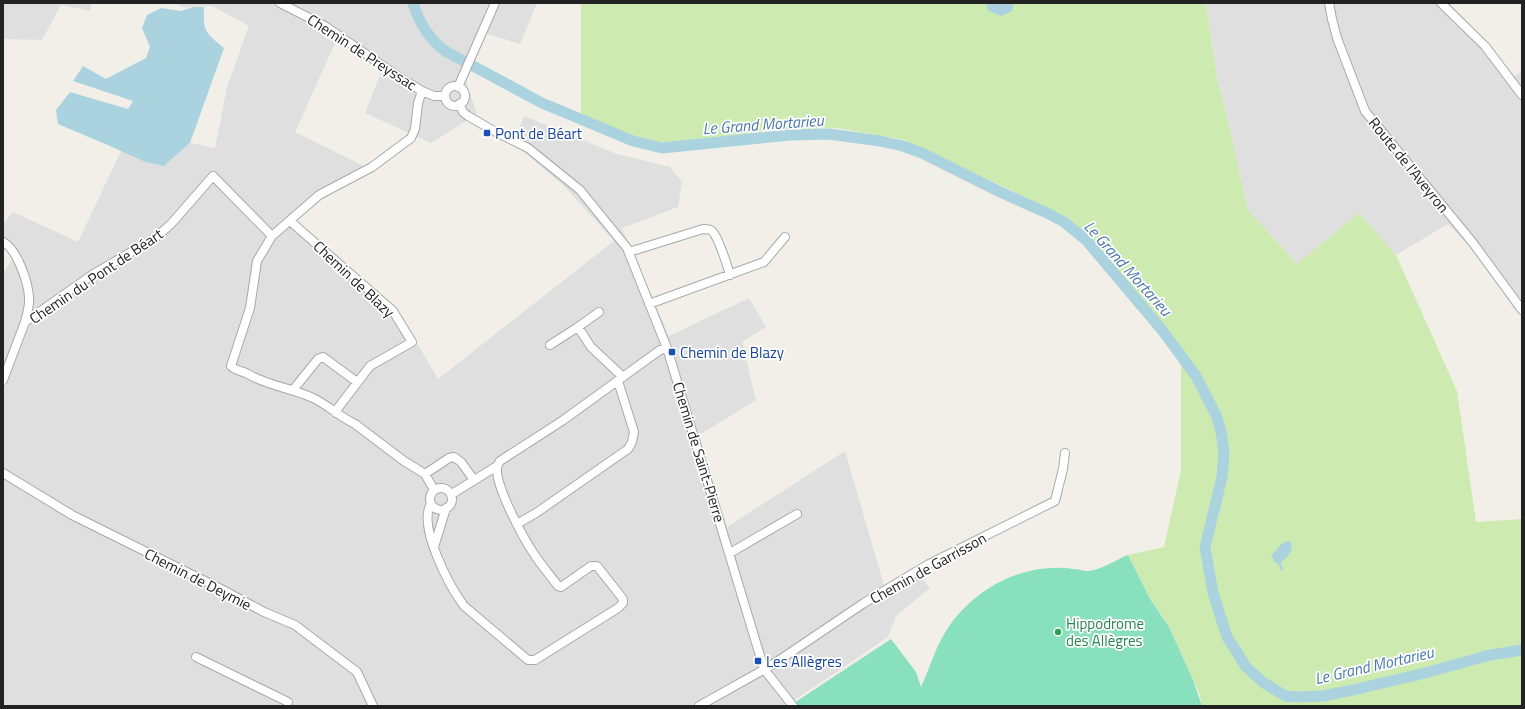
<svg xmlns="http://www.w3.org/2000/svg" width="1525" height="709" font-family="'Titillium Web',sans-serif">
<style>
.residential{fill:#e0dfdf}
.grass{fill:#cdebb0}
.pitch{fill:#88e0be}
.water{fill:#aad3df}
.lines{fill:none;stroke-linecap:round;stroke-linejoin:round}
.river{stroke:#aad3df;stroke-width:11}
.minor-casing{stroke:#a9a9a9;stroke-width:10}
.minor{stroke:#fff;stroke-width:8}
.transit-dot{fill:#1a4fb4;stroke:#fff;stroke-width:1.5}
.leisure-dot{fill:#2e9e5b;stroke:#fff;stroke-width:1.5}
.labels{text-anchor:middle;dominant-baseline:central;stroke-width:3.5;stroke-linejoin:round;paint-order:stroke}
.street-label{font-size:15px;fill:#222;stroke:#fff}
.transit-label{font-size:15px;fill:#164399;stroke:#fff;text-anchor:start}
.leisure-label{font-size:15px;fill:#27864d;stroke:#fff;text-anchor:start}
.water-label{font-size:16px;font-style:italic;fill:#4a7aab;stroke:#fff}
</style>
<rect width="100%" height="100%" fill="#f2efe9"/>
<path class="residential" d="M3 3H92L90 11 61 5 42 40 3 39Z
M173 3H537L520 44 487 34 466 81 477 114 431 143 365 113 382 70 337 39 295 132 374 171 329 194 294 222 396 307 438 379 614 241 566 188 514 143 524 116 617 154 670 167 682 182 678 207 622 228 669 336 749 298 766 327 742 342 756 400 699 435 727 527 845 451 884 585 913 567 930 588 896 616 888 637 792 702 794 706H3V273L12 260 3 243V224L13 212 78 242 121 151 145 162 164 166 190 143 215 148 227 87 249 26 212 6 183 7Z
M1206 3H1449L1515 76 1522 71V315L1471 248 1448 224 1396 255 1359 213 1297 264 1248 210 1226 113 1218 83Z"/>
<path class="grass" d="M581 3H1206L1218 83 1226 113 1248 210 1297 264 1359 213 1396 255 1457 391 1476 522 1522 519V706H1202L1199 693 1164 618 1150 599 1128 555 1164 547 1181 470V365L1174 338 1078 226 1029 199 905 140 837 128 775 130 685 143 643 141 581 116Z"/>
<path class="pitch" d="M1128 555 1150 599 1168 625 1193 680 1202 706H796L794 703 891 639 916 672 921 687C929 670 934 652 943 636 963 601 999 575 1040 569 1051 568 1062 567 1073 569 1078 569 1083 571 1088 571 1102 570 1115 560 1128 555Z"/>
<path class="water" d="M985 3H1014L1012 11 1001 16 989 11Z
M193 7H204C203 32 205 32 224 48L190 143 164 166 145 162 110 146 58 124 56 110 70 92 128 109 133 101 73 81 83 66 106 79 146 58 150 47 142 28 147 15 161 8 181 11Z
M1287 541 1291 542C1294 553 1287 556 1281 563L1283 570 1282 571 1280 569 1279 565 1274 561 1271 554 1274 553 1280 545Z"/>
<g class="lines">
<path class="river" d="M413 3C419 23 428 38 445 51L542 103 633 141 662 148 790 135 829 134 880 141 903 146 922 153 1000 192 1047 213 1064 222 1086 240 1162 330 1196 376 1216 415 1221 431 1224 453 1222 477 1205 547 1213 593 1227 637 1236 651 1246 667 1264 683 1277 691 1286 696 1296 697 1323 696 1353 690 1425 673 1490 655 1522 650"/>
<g class="minor-casing">
<path id="minor" d="M280 3 325 26 402 79 422 91 434 96H445
M1329 3 1332 19 1337 38 1365 111 1473 243 1522 310
M1441 3 1485 46 1522 95
M445 96a10 10 0 1 1 20 0a10 10 0 1 1-20 0Z
M458 87 495 3
M459 104 463 112 468 116 494 131 528 148 580 190 627 248 667 348 764 669 793 706
M290 221 393 311 412 342 370 366 338 408 336 413
M272 236 257 261 250 308 231 366C236 371 243 371 248 374 268 386 292 388 313 398 328 405 340 417 355 424L404 461 425 474 434 490
M3 242C17 249 28 282 29 297 30 305 27 314 25 322
M629 252 703 229C706 229 710 229 712 231 719 238 727 265 730 275
M649 304 764 262 785 237
M578 327 599 312
M550 345 578 327 591 347 623 377
M3 380 25 322 92 275 155 238 171 224 213 176 272 236 319 195 372 167 411 138 415 129 418 103 422 91
M293 390 318 359 323 357 357 382
M3 473 72 515 223 590 264 612 295 625 357 672 373 706
M425 474 449 458 454 457 461 462 474 480
M430 499a11 11 0 1 1 22 0a11 11 0 1 1-22 0Z
M452 494 497 466
M431 504C417 526 450 587 464 606L528 660H535L618 608 623 603V599L597 566H591L561 587 558 586C550 575 541 565 534 554 523 538 496 487 497 469 497 465 498 464 500 461L562 421 660 350 667 348
M517 524 536 513 628 449 632 442 634 432 618 381
M434 547 446 508
M730 553 797 514
M196 657 288 702
M699 706 772 665 864 603 929 564 1055 501 1063 469 1065 453"/>
</g>
<use href="#minor" class="minor"/>
</g>
<g class="transit-dot">
<rect x="483" y="129" width="8" height="8" rx="2"/>
<rect x="668" y="348" width="8" height="8" rx="2"/>
<rect x="754" y="657" width="8" height="8" rx="2"/>
</g>
<circle class="leisure-dot" cx="1058" cy="632" r="4"/>
<g class="labels">
<g class="street-label">
<text transform="translate(362 52) rotate(33)">Chemin de Preyssac</text>
<text transform="translate(1409 165) rotate(51)">Route de l'Aveyron</text>
<text transform="translate(96 276) rotate(-34)">Chemin du Pont de Béart</text>
<text transform="translate(354 279) rotate(43)">Chemin de Blazy</text>
<text transform="translate(699 452) rotate(73)">Chemin de Saint-Pierre</text>
<text transform="translate(928 568) rotate(-29)">Chemin de Garrisson</text>
<text transform="translate(198 579) rotate(27)">Chemin de Deymie</text>
</g>
<g class="transit-label">
<text x="495" y="133">Pont de Béart</text>
<text x="680" y="352">Chemin de Blazy</text>
<text x="766" y="661">Les Allègres</text>
</g>
<g class="leisure-label">
<text x="1066" y="623">Hippodrome<tspan x="1066" dy="17">des Allègres</tspan></text>
</g>
<g class="water-label">
<text transform="translate(763 124) rotate(-4)">Le Grand Mortarieu</text>
<text transform="translate(1128 268) rotate(48)">Le Grand Mortarieu</text>
<text transform="translate(1374 665) rotate(-13)">Le Grand Mortarieu</text>
</g>
</g>
<rect width="1525" height="709" fill="none" stroke="#222222" stroke-width="8"/>
</svg>
